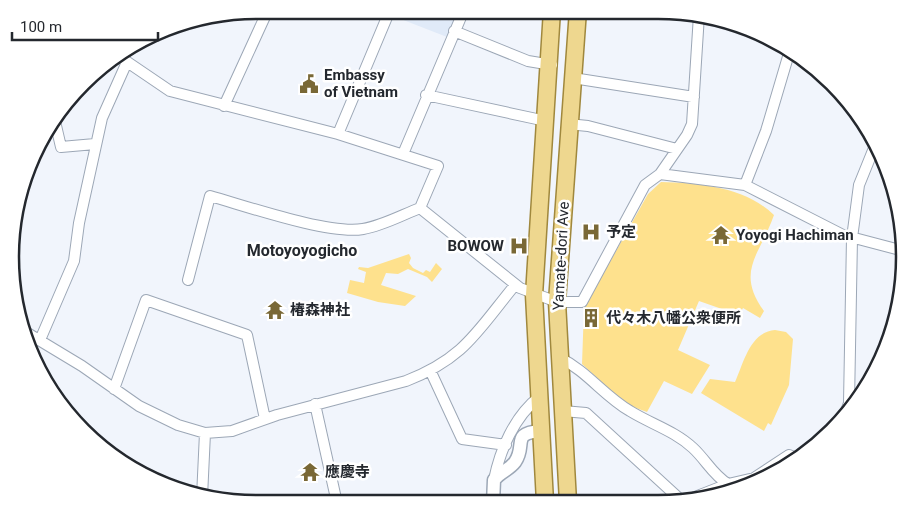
<svg xmlns="http://www.w3.org/2000/svg" width="915" height="514" font-family="Roboto,'Noto Sans JP',sans-serif">
<style>
.built{fill:#e0eaf8}
.green{fill:#fee18d}
.lines{fill:none;stroke-linecap:round;stroke-linejoin:round}
.minor-casing{stroke:#9ca7b6;stroke-width:12}
.tertiary-casing{stroke:#9ca7b6;stroke-width:15}
.primary-casing{stroke:#a0883d;stroke-width:19}
.minor{stroke:#fff;stroke-width:10}
.tertiary{stroke:#fff;stroke-width:12}
.primary{stroke:#eed78f;stroke-width:16}
.labels{text-anchor:middle;dominant-baseline:central;stroke-width:5;stroke-linejoin:round;paint-order:stroke}
.poi-label{font-size:15px;font-weight:bold;fill:#24282e;stroke:#fff;text-anchor:start}
.street-label{font-size:15px;fill:#24282e;stroke:#fff}
.neighbourhood-label{font-size:16px;font-weight:bold;fill:#24282e;stroke:#fff}
.rim{fill:none;stroke:#24282e;stroke-width:2.5}
</style>
<rect width="100%" height="100%" fill="#f1f5fc"/>
<path class="built" d="M395 10H458L447 37 393 16Z"/>
<path class="green" d="M661 182C700 183 745 187 774 215 760 255 735 271 764 311L760 318 743 308 739 315 699 301 678 350 710 365 692 394 664 381 647 412 625 404 582 364 584 308 648 194Z
M409 254 411 258 409 263 413 268 423 273 426 270 430 272 436 263 442 269 432 282 427 277 408 269 398 274 386 273 381 285 416 296 405 306 378 302 347 293 350 280 364 283 366 272 358 269 359 267 368 268Z
M775 330 786 332 793 339 789 385 771 425 768 423 764 431 701 393 710 379 735 382C744 362 750 332 775 330Z"/>
<g class="lines">
<g class="minor-casing">
<path id="minor" d="M454 31 528 61 552 65
M117 55 170 91 338 134 438 166 420 208 520 288 557 302H582L645 185 660 174 687 135 692 124 699 15
M573 78 694 97
M426 95 546 121
M224 106 268 10
M54 117 61 147 95 144
M568 124 588 126 677 149
M338 134 390 10
M403 154 464 10
M660 174 745 185 843 235 900 250
M745 185 766 131 790 50
M188 280 210 196C246 206 329 235 363 229 382 226 402 215 420 208
M24 331 82 366 139 406 178 425 205 433 232 431 277 415 406 381C465 358 477 331 515 285
M40 340 74 261 79 223 102 118 127 62
M560 358C587 371 604 396 630 411 651 424 675 431 693 448 706 460 713 475 728 484
M430 370 462 439 506 445
M114 389 146 300 247 335 265 419
M315 404 337 503
M563 411 586 413 683 502
M843 419 849 403 852 238 859 185 874 148
M494 480C500 450 514 417 539 397
M202 497 205 433
M682 502 728 484 754 478 789 455 799 459"/>
</g>
<g class="tertiary-casing">
<path id="tertiary" d="M493 503 494 480C500 472 509 470 515 462 527 445 510 433 541 431"/>
</g>
<g class="primary-casing">
<path id="primary" d="M545 502 534 295 552 10
M568 502 557 302 578 10"/>
</g>
<use href="#minor" class="minor"/>
<use href="#tertiary" class="tertiary"/>
<use href="#primary" class="primary"/>
</g>
<defs>
<g id="civic-bare" transform="scale(1.5)"><path d="M-.6-6.5H3V-4.5H.6V-3L4-1V1h2V6H-6V1h2V-1L-.6-3ZM-1.2 2.5V6h2.4V2.5Z" fill="#796836" stroke="#fff" stroke-width="2.5" paint-order="stroke"/></g>
<g id="hospital-bare" transform="scale(1.5)"><path d="M-5-5h3v3.5h4V-5h3V5h-3V1.5h-4V5h-3Z" fill="#796836" stroke="#fff" stroke-width="2.5" paint-order="stroke"/></g>
<g id="temple-bare" transform="scale(1.5)"><path d="M0-6L5-2H3V0L6.5 2.5H4V6H1.5V3h-3V6H-4V2.5H-6.5L-3 0V-2H-5Z" fill="#796836" stroke="#fff" stroke-width="2.5" paint-order="stroke"/></g>
<g id="building-bare" transform="scale(1.5)"><path d="M-4-6H4V6H1V3H-1V6H-4ZM-2.5-4.3h1.7v1.8h-1.7ZM.8-4.3h1.7v1.8H.8ZM-2.5-1h1.7V.8h-1.7ZM.8-1h1.7V.8H.8Z" fill="#796836" stroke="#fff" stroke-width="2.5" paint-order="stroke"/></g>
</defs>
<g fill-rule="evenodd">
<use href="#civic-bare" x="309" y="84"/>
<use href="#hospital-bare" x="591" y="232"/>
<use href="#temple-bare" x="721" y="235"/>
<use href="#hospital-bare" x="519" y="246"/>
<use href="#temple-bare" x="275" y="310"/>
<use href="#building-bare" x="591" y="318"/>
<use href="#temple-bare" x="310" y="472"/>
</g>
<g class="labels">
<g class="poi-label">
<text x="324" y="75">Embassy<tspan x="324" dy="17">of Vietnam</tspan></text>
<text x="606" y="232">予定</text>
<text x="736" y="235">Yoyogi Hachiman</text>
<text x="504" y="246" text-anchor="end">BOWOW</text>
<text x="290" y="310">椿森神社</text>
<text x="606" y="318">代々木八幡公衆便所</text>
<text x="325" y="472">應慶寺</text>
</g>
<g class="street-label">
<text transform="translate(561 256) rotate(-87)">Yamate-dori Ave</text>
</g>
<g class="neighbourhood-label">
<text x="302" y="250">Motoyoyogicho</text>
</g>
</g>
<path d="M0 0H915V514H0ZM257 19H658A238 238 0 0 1 896 257V257A238 238 0 0 1 658 495H257A238 238 0 0 1 19 257V257A238 238 0 0 1 257 19Z" fill="#fff" fill-rule="evenodd"/>
<path class="rim" d="M257 19H658A238 238 0 0 1 896 257V257A238 238 0 0 1 658 495H257A238 238 0 0 1 19 257V257A238 238 0 0 1 257 19Z"/>
<path d="M12 32v8h146v-8" fill="none" stroke="#24282e" stroke-width="2.5"/>
<text x="20" y="32" font-size="15" fill="#24282e" stroke="#ffffff" stroke-width="4" paint-order="stroke">100 m</text>
</svg>
